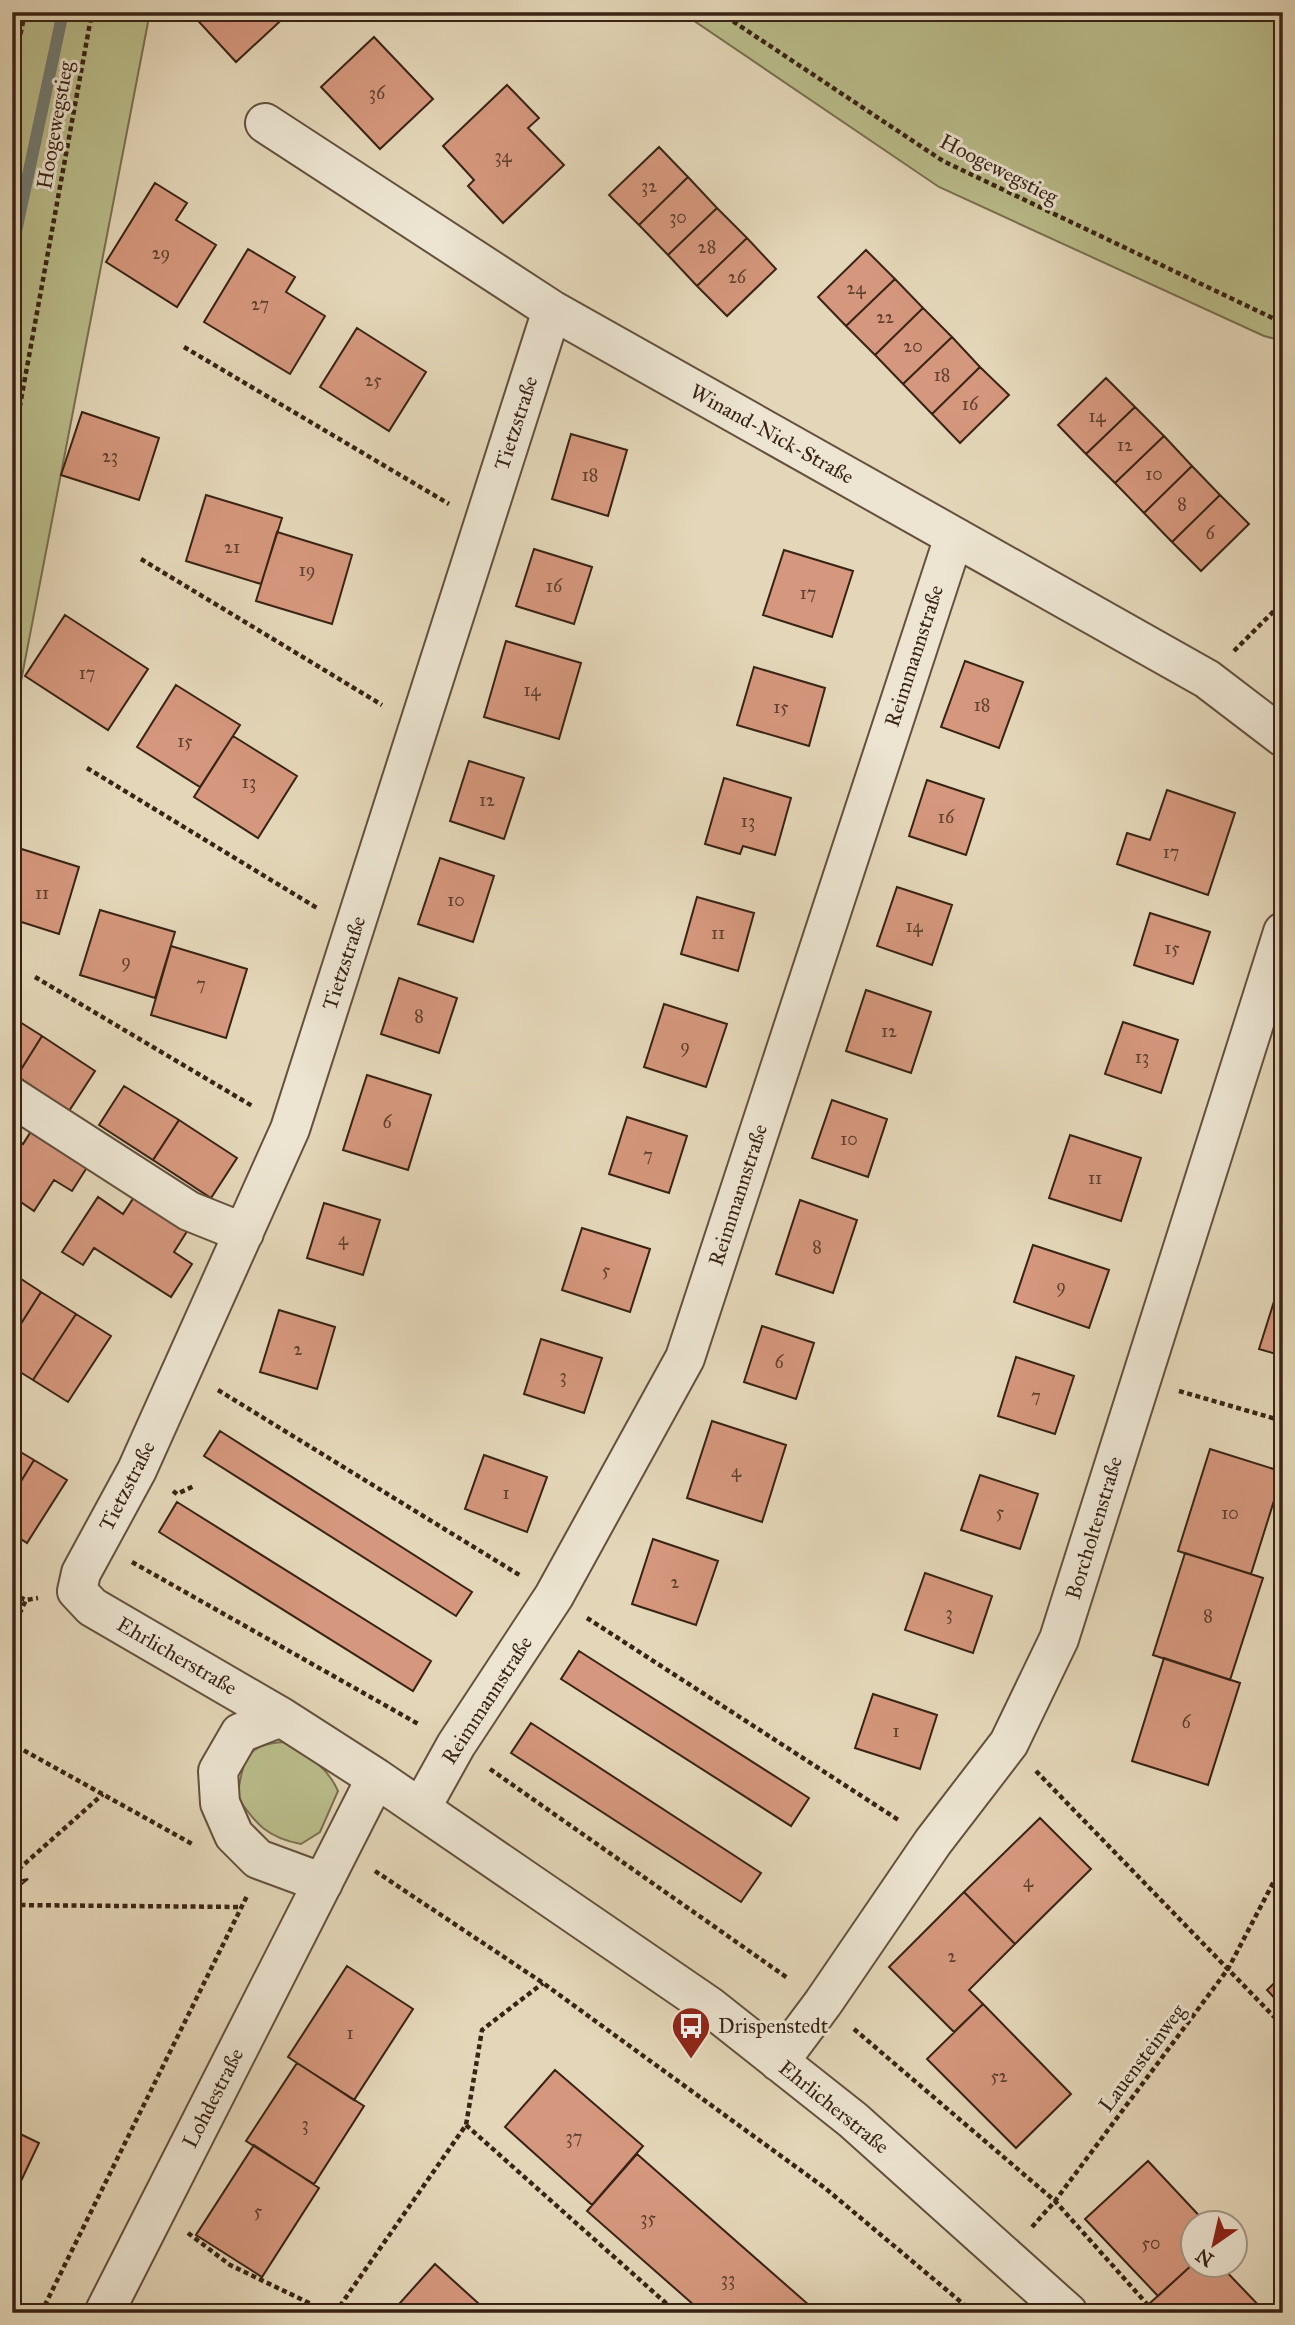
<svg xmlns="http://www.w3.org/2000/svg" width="1295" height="2325" font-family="'IM FELL Great Primer',serif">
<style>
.green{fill:#babd8b;stroke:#7a7050;stroke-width:2}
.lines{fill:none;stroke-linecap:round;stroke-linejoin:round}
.stream{stroke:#717c75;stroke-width:12}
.building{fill:#d5977d;stroke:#392314;stroke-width:2}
.minor-casing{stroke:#64503d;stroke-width:42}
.path{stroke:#392314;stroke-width:4.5;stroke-dasharray:5 3.5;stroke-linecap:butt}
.minor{stroke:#ede5d2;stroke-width:38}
.labels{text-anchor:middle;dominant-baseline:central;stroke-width:6;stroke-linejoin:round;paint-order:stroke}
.number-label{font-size:18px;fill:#60402e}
.street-label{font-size:21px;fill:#392314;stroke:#ede5d2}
.poi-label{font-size:21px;fill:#392314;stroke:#ede5d2;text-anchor:start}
</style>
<rect width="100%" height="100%" fill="#e4d7b9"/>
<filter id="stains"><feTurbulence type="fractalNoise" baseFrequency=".00286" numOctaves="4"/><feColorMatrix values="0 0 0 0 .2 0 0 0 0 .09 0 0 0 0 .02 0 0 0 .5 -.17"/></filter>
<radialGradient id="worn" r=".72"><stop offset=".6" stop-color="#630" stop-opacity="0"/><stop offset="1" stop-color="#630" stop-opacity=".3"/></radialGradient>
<path class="green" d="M12 12H150L12 728Z
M681 12H1283V341L1264 336 939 187Z
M283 1742C307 1756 326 1764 338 1791L320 1832 301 1844C268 1838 255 1824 237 1796 244 1763 243 1744 283 1742Z"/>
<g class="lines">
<path class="stream" d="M12 250 63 12"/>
</g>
<path class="building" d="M190 12H290L236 62Z
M374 37 433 99 380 149 321 87Z
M507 85 539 118 528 128 564 165 503 223 468 186 474 180 443 146Z
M659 147 688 177 639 225 609 195Z
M688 177 717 208 668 255 639 225Z
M155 183 187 203 176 220 216 245 177 307 106 262Z
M717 208 747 238 697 286 668 255Z
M747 238 776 269 727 316 697 286Z
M248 249 295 277 286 292 325 316 290 374 204 322Z
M866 250 895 279 846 326 818 297Z
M895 279 923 308 875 355 846 326Z
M923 308 952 337 903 384 875 355Z
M357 328 426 372 389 431 320 387Z
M952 337 980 367 932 414 903 384Z
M980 367 1009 395 960 443 932 414Z
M1106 378 1135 407 1086 454 1058 425Z
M1135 407 1164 436 1115 483 1086 454Z
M82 412 159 438 139 500 61 475Z
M571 434 627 450 608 516 552 499Z
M1164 436 1192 466 1144 513 1115 483Z
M1192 466 1220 495 1172 542 1144 513Z
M206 495 282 518 261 584 186 561Z
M1220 495 1249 524 1201 571 1172 542Z
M277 532 352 555 332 624 256 601Z
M534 549 592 567 574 624 516 606Z
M784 550 853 571 832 637 763 615Z
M65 615 148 669 108 730 25 676Z
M506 641 581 663 559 739 484 717Z
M965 661 1023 682 999 748 941 727Z
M754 667 825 688 809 746 737 725Z
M176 685 240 725 200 787 137 747Z
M233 736 297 776 258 838 194 797Z
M469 761 524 778 504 839 450 821Z
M724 778 791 798 775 855 743 846 740 854 705 844Z
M927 780 984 799 966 855 909 836Z
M1167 790 1235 813 1208 895 1117 864 1127 833 1150 840Z
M12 846 79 867 59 934 12 919Z
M440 858 494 876 473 942 418 924Z
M897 887 952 905 932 965 877 946Z
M697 897 754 913 738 971 681 954Z
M100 910 175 932 155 998 80 975Z
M1150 913 1210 932 1193 984 1134 965Z
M171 946 247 969 226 1038 151 1015Z
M399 978 457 998 439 1053 381 1034Z
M866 990 931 1012 911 1073 846 1051Z
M664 1004 727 1024 706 1087 644 1067Z
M12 1017 42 1036 17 1076 12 1073Z
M1123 1022 1178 1040 1161 1093 1105 1074Z
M42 1036 95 1071 69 1111 17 1076Z
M367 1075 431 1095 408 1170 343 1150Z
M124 1086 179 1120 153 1160 99 1125Z
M832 1100 887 1119 868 1177 812 1158Z
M627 1117 687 1136 669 1193 609 1174Z
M179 1120 237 1158 211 1198 153 1160Z
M37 1122 93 1158 72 1191 54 1180 34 1211 12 1196V1137L23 1144Z
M1070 1135 1141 1158 1121 1221 1049 1198Z
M138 1191 191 1225 174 1252 192 1264 171 1297 94 1248 83 1265 62 1252 98 1197 123 1214Z
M800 1200 857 1220 833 1293 776 1274Z
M324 1203 380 1220 363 1275 307 1258Z
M582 1228 650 1249 630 1312 562 1290Z
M1033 1245 1109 1270 1089 1328 1014 1302Z
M12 1273 41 1292 12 1338Z
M1283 1273V1356L1259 1349Z
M41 1292 76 1314 33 1380 12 1367V1338Z
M279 1310 335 1327 317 1389 260 1372Z
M76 1314 111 1336 68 1402 33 1380Z
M762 1326 814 1343 796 1399 744 1382Z
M541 1339 602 1358 584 1413 524 1394Z
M1016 1357 1074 1376 1055 1434 998 1416Z
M712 1421 786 1445 762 1522 687 1498Z
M220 1431 472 1592 456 1616 204 1456Z
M12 1447 34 1460 12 1496Z
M1210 1449 1283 1472 1251 1574 1178 1551Z
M484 1455 547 1477 527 1532 465 1509Z
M34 1460 67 1480 27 1543 12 1533V1496Z
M980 1475 1038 1494 1020 1549 961 1530Z
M177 1502 431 1661 413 1691 159 1532Z
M653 1539 718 1561 696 1625 632 1604Z
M1185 1553 1263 1578 1230 1680 1153 1655Z
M925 1573 992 1596 973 1653 905 1630Z
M579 1651 809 1798 791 1826 561 1679Z
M1164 1658 1240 1683 1208 1785 1132 1761Z
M873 1694 937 1715 920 1769 855 1748Z
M531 1723 761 1873 741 1902 511 1753Z
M1040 1818 1091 1869 1015 1944 964 1892Z
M28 1879 12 1892V1882Z
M964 1892 1015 1944 969 1990 983 2004 954 2032 889 1967Z
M347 1966 413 2009 354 2100 288 2057Z
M1283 1975V2007L1267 1990Z
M983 2004 1071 2094 1016 2148 927 2059Z
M297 2063 364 2106 314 2184 246 2141Z
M555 2070 643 2146 592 2205 505 2127Z
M12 2130 39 2143 12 2200Z
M254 2145 319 2188 262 2277 196 2235Z
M637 2154 818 2313H703L587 2211Z
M1148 2161 1207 2224H1194V2263L1158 2296 1085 2219Z
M1194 2263V2266H1221L1266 2313H1159L1150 2303Z
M435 2264 489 2313H391Z"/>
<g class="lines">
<g class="minor-casing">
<path id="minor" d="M265 123 552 310 1207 679 1283 737
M552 310 290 1129 137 1470 81 1573 77 1591 92 1607 281 1717 376 1778 709 2006 853 2120 1068 2313
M12 1097 189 1211 244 1233
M281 1717 240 1733 218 1771 220 1803 234 1835 258 1859 323 1883
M421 1808 456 1745 554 1596 685 1358 954 537
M779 2062 823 2003 933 1842 1009 1743 1059 1639 1283 932
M104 2313 376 1778"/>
</g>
<path class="path" d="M719 12 943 161 1283 323
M12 76 25 12
M184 347 449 504
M12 449 92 12
M141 559 382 705
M1234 651 1283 602
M87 768 317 908
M35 977 254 1107
M218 1390 521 1576
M1179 1391 1283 1421
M173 1491 177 1494 194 1486
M132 1562 420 1725
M12 1594 26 1600 38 1598
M587 1618 900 1821
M12 1629 26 1600
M12 1739 16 1746 194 1845
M490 1769 789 1979
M1036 1771 1283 2026
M375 1871 543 1983 825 2188 974 2313
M12 1875 103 1794
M12 1905 243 1907
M854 2029 1055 2201 1155 2313
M466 2125 677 2313
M1032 2227 1055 2201 1228 1969 1283 1864
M188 2233 230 2265 330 2313
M41 2313 247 1896
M335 2313 466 2125 482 2030 543 1983"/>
<use href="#minor" class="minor"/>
</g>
<defs>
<g id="bus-pin" transform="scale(2.0125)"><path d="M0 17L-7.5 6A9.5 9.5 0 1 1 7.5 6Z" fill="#8f2418" stroke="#ede5d2"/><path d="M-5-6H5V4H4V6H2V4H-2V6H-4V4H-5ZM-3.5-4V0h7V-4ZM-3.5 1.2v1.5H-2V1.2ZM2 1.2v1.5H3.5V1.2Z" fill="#fff"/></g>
</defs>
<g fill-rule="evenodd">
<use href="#bus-pin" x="691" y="2026"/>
</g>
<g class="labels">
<g class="number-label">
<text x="377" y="93">36</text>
<text x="503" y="156">34</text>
<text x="649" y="186">32</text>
<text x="678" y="217">30</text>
<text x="707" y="247">28</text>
<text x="161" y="253">29</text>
<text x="737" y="277">26</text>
<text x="856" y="288">24</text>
<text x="260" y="304">27</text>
<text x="885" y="317">22</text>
<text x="913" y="346">20</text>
<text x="942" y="375">18</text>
<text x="373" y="380">25</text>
<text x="970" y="404">16</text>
<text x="1097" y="416">14</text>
<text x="1125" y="445">12</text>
<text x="110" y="456">23</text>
<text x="1154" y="474">10</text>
<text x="590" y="475">18</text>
<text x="1182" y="504">8</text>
<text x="1210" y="533">6</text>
<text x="232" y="547">21</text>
<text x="307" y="570">19</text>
<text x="554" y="586">16</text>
<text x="808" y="593">17</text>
<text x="87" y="673">17</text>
<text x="532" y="690">14</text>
<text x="982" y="705">18</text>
<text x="781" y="707">15</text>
<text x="185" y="741">15</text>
<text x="249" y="782">13</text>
<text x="487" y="800">12</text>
<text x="946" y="817">16</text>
<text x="748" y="821">13</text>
<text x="1171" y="852">17</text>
<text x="42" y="893">11</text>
<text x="456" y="900">10</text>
<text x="914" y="926">14</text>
<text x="718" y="933">11</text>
<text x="1172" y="948">15</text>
<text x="126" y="961">9</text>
<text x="201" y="984">7</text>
<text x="419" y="1016">8</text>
<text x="889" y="1031">12</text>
<text x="685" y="1046">9</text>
<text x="1142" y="1057">13</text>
<text x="387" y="1122">6</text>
<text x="849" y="1139">10</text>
<text x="648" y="1155">7</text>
<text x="1095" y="1178">11</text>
<text x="343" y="1239">4</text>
<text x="817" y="1247">8</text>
<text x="606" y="1270">5</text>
<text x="1061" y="1286">9</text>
<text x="298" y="1349">2</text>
<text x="779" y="1362">6</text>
<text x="563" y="1376">3</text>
<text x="1036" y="1396">7</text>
<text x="736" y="1471">4</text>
<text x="506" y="1493">1</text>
<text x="1000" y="1512">5</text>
<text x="1230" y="1513">10</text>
<text x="675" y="1582">2</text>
<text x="949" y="1613">3</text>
<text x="1208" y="1616">8</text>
<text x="1186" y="1722">6</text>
<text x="896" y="1731">1</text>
<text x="1028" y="1881">4</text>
<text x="952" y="1956">2</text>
<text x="350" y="2033">1</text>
<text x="999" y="2076">52</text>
<text x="305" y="2124">3</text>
<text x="574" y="2137">37</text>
<text x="258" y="2211">5</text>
<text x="648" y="2218">35</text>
<text x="1151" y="2243">50</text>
<text x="728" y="2279">33</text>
</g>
<g class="street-label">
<text transform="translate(55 125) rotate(-80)">Hoogewegstieg</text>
<text transform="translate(999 169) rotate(27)">Hoogewegstieg</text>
<text transform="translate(516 423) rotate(-72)">Tietzstraße</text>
<text transform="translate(772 434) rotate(29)">Winand-Nick-Straße</text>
<text transform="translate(914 656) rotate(-72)">Reimmannstraße</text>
<text transform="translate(344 963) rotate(-72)">Tietzstraße</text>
<text transform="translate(738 1195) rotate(-72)">Reimmannstraße</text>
<text transform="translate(127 1486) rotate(-63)">Tietzstraße</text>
<text transform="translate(1094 1528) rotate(-73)">Borcholtenstraße</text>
<text transform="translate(177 1656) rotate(30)">Ehrlicherstraße</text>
<text transform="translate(487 1700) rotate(-57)">Reimmannstraße</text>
<text transform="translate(1142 2058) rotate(-53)">Lauensteinweg</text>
<text transform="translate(213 2098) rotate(-63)">Lohdestraße</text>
<text transform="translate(834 2107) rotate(39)">Ehrlicherstraße</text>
</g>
<g class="poi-label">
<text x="718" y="2026">Drispenstedt</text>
</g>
</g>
<rect width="1295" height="2325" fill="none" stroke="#e4d7b9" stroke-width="42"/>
<rect x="14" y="14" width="1267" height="2297" fill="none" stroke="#392314" stroke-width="3.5"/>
<rect x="21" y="21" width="1253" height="2283" fill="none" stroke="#392314" stroke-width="2"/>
<g transform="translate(1214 2244) rotate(214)"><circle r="33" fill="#ede5d2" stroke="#a59786" stroke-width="2"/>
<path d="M0-5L12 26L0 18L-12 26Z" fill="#8f2418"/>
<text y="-10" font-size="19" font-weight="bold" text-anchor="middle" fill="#392314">N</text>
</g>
<rect width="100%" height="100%" filter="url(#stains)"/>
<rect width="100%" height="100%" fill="url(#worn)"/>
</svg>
